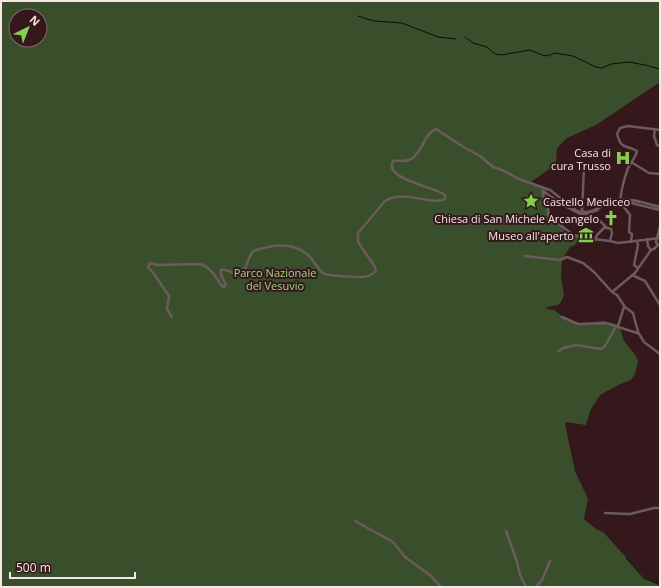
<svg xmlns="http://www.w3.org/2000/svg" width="661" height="588" font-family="'Open Sans',sans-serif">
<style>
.green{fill:#394f2b;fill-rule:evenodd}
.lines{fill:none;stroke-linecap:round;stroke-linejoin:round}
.stream{stroke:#031100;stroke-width:1}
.minor{stroke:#6b5b5c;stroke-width:2.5}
.labels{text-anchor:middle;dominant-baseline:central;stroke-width:4;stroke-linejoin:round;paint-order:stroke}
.poi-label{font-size:11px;fill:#f9e5e6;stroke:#34181c;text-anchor:end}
.park-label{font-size:11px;fill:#a2d782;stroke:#34181c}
</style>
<rect width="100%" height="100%" fill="#34181c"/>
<path class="green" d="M1 1H660V82L596 125 567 138 557 148 556 162 552 167 531 182 548 189C543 199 548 196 549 205 550 208 550 212 550 216L573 234 581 235 575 245 570 247 562 260 561 276 564 295 561 302 558 305 548 307 546 309 554 310 567 320 579 324 603 321 619 325 624 341 636 356 638 361 635 374 631 380 620 384 600 395 590 411 586 425 566 422 565 424 575 471 588 499 584 519 596 529 604 533 644 577 660 585V587H1ZM16 16H40V40H16Z"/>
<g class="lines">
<path class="stream" d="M358 16 374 21 402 23 438 37 456 39
M465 37 473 43 487 47 495 54 501 55 530 50 542 55 547 56 555 53 573 56 596 67 602 68 611 64 629 62 645 65 660 69
M626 558 644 578 660 585"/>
<path class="minor" d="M655 129 654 136 657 145 660 146
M631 162 649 173 660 174
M584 167 582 212 583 220 586 222 600 221 607 228 611 229 612 233 610 241
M543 191V196L548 203V215L573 235 586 238 610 241 618 243 660 238
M543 191 563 205 582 215 598 210
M619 202 631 203 660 210
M647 239 648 246 651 250
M595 240 597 235 605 227
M637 241 638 245 634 265 638 268
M631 242 632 234 629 232 630 215 620 202C621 191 624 179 628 168 631 162 636 157 637 151 625 144 622 151 617 134L620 128 628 126 660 130
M658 245 656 242 660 226
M525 256 560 260 567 257 583 263 594 272 612 292 617 295 625 307 633 313 638 332 644 342 660 354
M632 275 645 281 660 305
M612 292 635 273 651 250 654 249 658 245
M172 317 167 309 169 296 154 274 148 267 150 263 158 265 200 264C210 267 216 277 222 286L224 287 226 285 221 275V270C228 268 234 276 242 275 247 267 248 257 253 251 265 247 280 243 293 247 299 249 307 253 311 258 315 263 318 269 323 273 328 276 335 275 341 276 351 276 370 281 376 270L375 267 358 242V233L385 201C406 189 429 206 445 199V195C435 187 383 179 393 161 398 160 404 162 409 160 422 155 424 133 436 129L465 148 480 156 493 167 502 170 519 179 550 190 577 211C592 216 605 202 619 200 633 198 647 204 660 207
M562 317 578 324 606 323 637 333
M618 326 624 307
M559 351 563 348 576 345 601 349 605 346 616 326
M605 513 630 514 654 508H660
M355 521 393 542 405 557 430 575 441 587
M506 531 517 562 520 575 526 587
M536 587 542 580 550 561"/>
</g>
<defs>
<g id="hospital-bare" transform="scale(1.2)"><path d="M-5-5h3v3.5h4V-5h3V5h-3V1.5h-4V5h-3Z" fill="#84d04e" stroke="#34181c" stroke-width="2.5" paint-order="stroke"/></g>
<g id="sight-bare" transform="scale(1.2)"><path d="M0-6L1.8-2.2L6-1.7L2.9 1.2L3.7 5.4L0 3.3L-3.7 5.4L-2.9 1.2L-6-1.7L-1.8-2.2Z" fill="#84d04e" stroke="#34181c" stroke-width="2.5" paint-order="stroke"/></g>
<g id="church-bare" transform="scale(1.2)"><path d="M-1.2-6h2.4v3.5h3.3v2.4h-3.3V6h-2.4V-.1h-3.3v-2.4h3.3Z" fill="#84d04e" stroke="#34181c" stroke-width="2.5" paint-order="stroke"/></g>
<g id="museum-bare" transform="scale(1.2)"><path d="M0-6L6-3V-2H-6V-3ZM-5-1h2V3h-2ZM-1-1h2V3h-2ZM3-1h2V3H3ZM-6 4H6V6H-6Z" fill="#84d04e" stroke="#34181c" stroke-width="2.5" paint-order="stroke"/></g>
</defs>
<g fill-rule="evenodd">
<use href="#hospital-bare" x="623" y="158"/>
<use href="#sight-bare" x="531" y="201"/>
<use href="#church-bare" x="611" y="218"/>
<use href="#museum-bare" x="586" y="235"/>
</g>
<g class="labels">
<g class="poi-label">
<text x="611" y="152">Casa di<tspan x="611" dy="13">cura Trusso</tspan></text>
<text x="543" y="201" text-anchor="start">Castello Mediceo</text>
<text x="599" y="218">Chiesa di San Michele Arcangelo</text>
<text x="574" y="235">Museo all'aperto</text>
</g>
<g class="park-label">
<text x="275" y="272">Parco Nazionale<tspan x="275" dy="13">del Vesuvio</tspan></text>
</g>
</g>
<rect width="661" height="588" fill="none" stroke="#f9e5e6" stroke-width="4"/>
<g transform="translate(28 28) rotate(43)"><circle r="19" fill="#34181c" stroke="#836a6d"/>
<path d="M0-3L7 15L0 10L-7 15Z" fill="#84d04e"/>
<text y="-6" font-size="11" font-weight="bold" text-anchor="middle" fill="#f9e5e6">N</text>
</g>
<path d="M10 572v6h125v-6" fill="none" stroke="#f9e5e6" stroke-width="2"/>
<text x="16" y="572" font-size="12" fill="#f9e5e6" stroke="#34181c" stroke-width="3" paint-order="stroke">500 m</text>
</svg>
